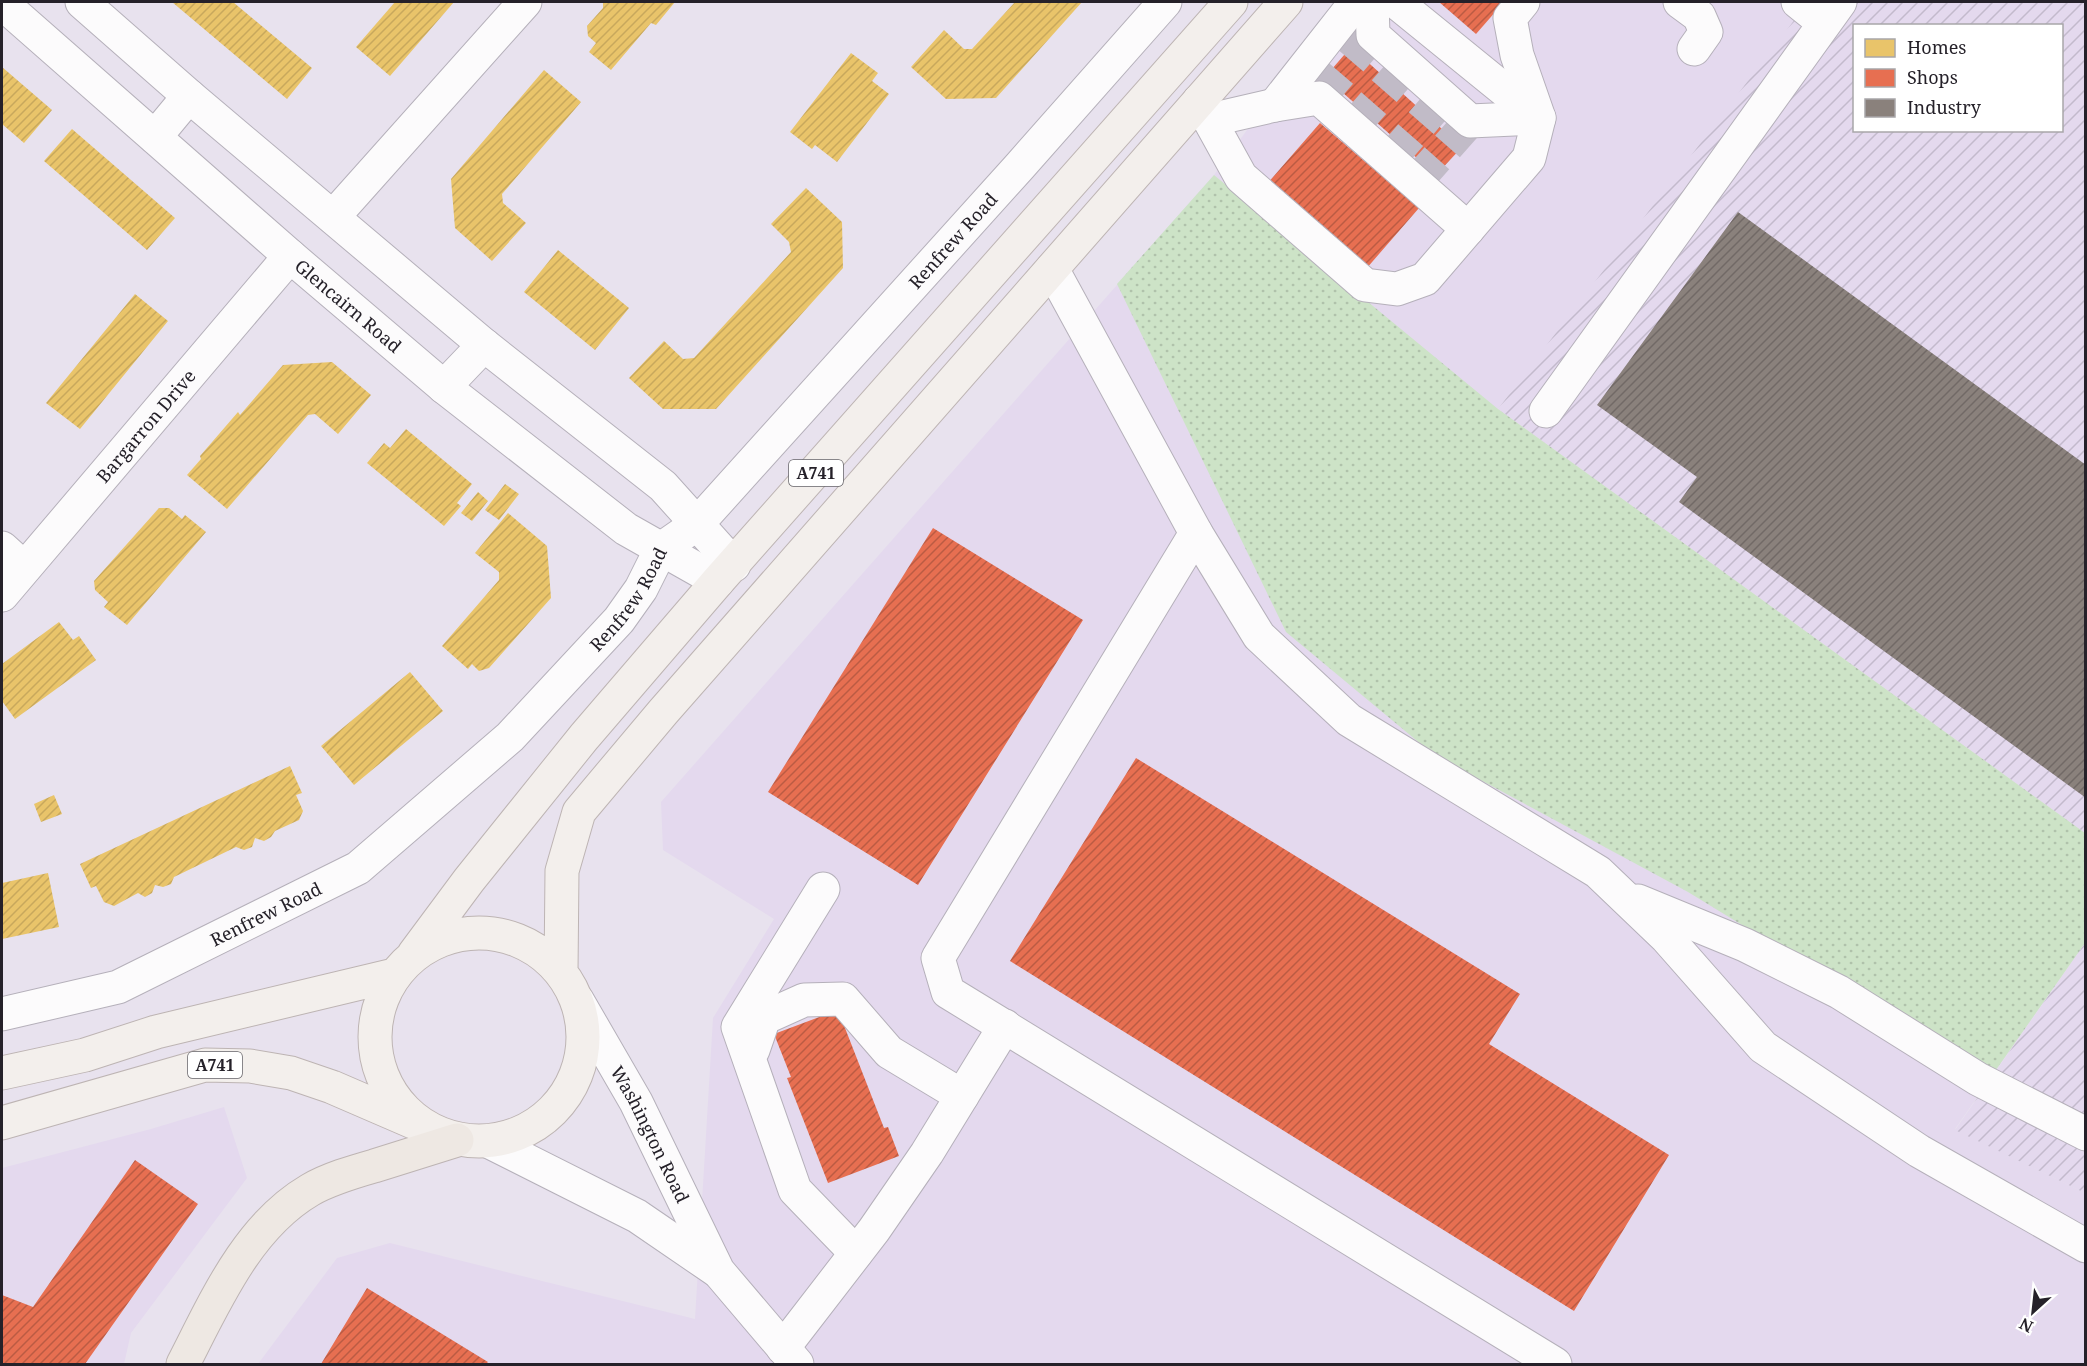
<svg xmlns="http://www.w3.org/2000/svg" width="2087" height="1366" font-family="'Noto Serif',serif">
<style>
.built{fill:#e4d9ee}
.industrial{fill:url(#industrial-furrows);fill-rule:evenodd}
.grass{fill:url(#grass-dots)}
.homes{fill:url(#homes-hatch)}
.shops{fill:url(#shops-hatch)}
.industry{fill:url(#industry-hatch)}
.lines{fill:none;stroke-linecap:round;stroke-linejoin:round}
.minor-tunnel{stroke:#c1bbc7;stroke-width:33;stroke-dasharray:33 16;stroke-linecap:butt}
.minor-casing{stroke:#b5b0ba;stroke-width:35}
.major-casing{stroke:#bdb4b3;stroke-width:35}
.highway-casing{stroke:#bdb4b3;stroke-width:35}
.minor{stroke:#fcfbfc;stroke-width:33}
.major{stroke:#f3efec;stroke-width:33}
.highway{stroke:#eee8e3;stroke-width:33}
.labels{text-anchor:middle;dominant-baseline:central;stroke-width:6;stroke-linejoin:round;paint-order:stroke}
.shield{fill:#fff;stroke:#666469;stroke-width:1.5}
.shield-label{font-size:16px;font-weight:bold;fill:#252129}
.street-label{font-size:18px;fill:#252129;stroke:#fff}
</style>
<defs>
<pattern id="industrial-furrows" width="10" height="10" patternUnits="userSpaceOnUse" patternTransform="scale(1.5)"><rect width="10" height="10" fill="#e4d9ee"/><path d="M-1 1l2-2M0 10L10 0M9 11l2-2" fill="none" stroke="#c3bacc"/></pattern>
<pattern id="grass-dots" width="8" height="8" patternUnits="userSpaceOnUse" patternTransform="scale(1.5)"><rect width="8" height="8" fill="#cde3c7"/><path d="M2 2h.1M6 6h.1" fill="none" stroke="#b0c2ab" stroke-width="1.8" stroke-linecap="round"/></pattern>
<pattern id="homes-hatch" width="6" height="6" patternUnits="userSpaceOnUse" patternTransform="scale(1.5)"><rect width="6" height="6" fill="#e9c46a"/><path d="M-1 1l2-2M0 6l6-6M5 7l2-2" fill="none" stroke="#c8a85c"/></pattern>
<pattern id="shops-hatch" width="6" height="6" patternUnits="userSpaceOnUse" patternTransform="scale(1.5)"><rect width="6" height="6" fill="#e76f51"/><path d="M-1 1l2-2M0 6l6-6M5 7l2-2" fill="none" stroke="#bb5b43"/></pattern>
<pattern id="industry-hatch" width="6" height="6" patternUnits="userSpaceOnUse" patternTransform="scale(1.5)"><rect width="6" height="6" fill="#8a817c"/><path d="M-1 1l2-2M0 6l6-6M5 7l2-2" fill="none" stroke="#716966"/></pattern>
</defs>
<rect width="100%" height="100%" fill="#e8e2ee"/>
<path class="built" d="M1341 2H1814L1498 409 2085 833V943L1955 1129 2085 1193V1364H258L337 1258 390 1243 695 1319 713 1018 774 919 663 850 661 802 1214 175Z
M224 1107 247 1178 131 1333 124 1364H2V1168L151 1129Z"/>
<path class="industrial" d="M1808 2H2085V833L1498 409ZM1854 26H2062V130H1854Z
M2085 943V1193L1955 1130Z"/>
<path class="grass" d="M1214 175 1498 409 2085 833V943L1991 1077 1688 892 1434 755 1286 632 1117 284Z"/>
<path class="homes" d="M172 2H233L312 68 287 99Z
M395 2H454L390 76 356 47Z
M603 2H675L656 25 651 23 611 70 589 52 596 43 588 36 587 26 603 8Z
M1015 2H1082L996 98 946 99 911 67 944 30 964 49H972Z
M851 53 878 73 872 81 889 94 837 162 815 145 812 149 790 132Z
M2 67 52 110 24 143 2 124Z
M544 70 581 102 502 194 503 203 526 223 492 261 455 228 451 179Z
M72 129 175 218 147 250 44 161Z
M806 188 842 222 843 268 716 409H663L629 378 664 341 683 359 694 358 791 252 789 242 771 224Z
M558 250 629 308 595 350 524 292Z
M135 294 168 321 80 429 46 403Z
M332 362 371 395 338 434 315 414 308 415 227 509 187 475 201 459 200 456 238 412 240 415 283 365Z
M406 429 472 484 457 503 461 506 444 526 367 463 384 443 390 448Z
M505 484 519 494 499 520 485 510Z
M478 492 488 501 472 521 461 513Z
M159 508H169L182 519 185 515 206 532 127 625 104 607 108 602 95 590 94 581Z
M508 513 547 546 551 598 489 668 479 671 472 664 468 669 442 646 499 580V572L475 553Z
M59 622 73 640 79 636 96 660 15 719 2 701V664Z
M410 672 443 711 354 785 321 746Z
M290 766 302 793 296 795 303 811 299 820 275 831 271 837 264 841 255 838 252 847 244 850 236 847 174 877 171 884 163 887 155 885 152 893 145 897 138 893 114 906 104 902 96 886 91 888 80 864Z
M54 795 62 814 41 822 34 804Z
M48 873 59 927 2 939V883Z"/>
<path class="shops" d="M1439 2H1504L1476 34Z
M1351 47 1462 147 1436 175 1325 77Z
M1320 123 1419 208 1366 269 1267 184Z
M933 528 1083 620 918 885 768 792Z
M1136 758 1520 994 1489 1044 1669 1155 1574 1311 1010 961Z
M838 1010 884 1128 888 1127 899 1156 828 1183 787 1078 791 1077 774 1034Z
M135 1160 198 1204 85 1364H2V1295L33 1307Z
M367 1288 488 1362 486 1364H321Z"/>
<path class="industry" d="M1738 212 2086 465V798L1679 502 1697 477 1597 405Z"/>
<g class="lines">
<path class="minor-tunnel" d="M1319 98 1373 35
M1352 128 1407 65
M1389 160 1443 98
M1415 183 1470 121"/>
<g class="minor-casing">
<g id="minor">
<path d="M82 2 189 96 484 345 663 486 734 565"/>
<path d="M1372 2 1373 35 1470 121 1539 118 1517 55 1510 18 1523 2"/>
<path d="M1680 2 1699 16 1706 32 1694 49"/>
<path d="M1798 2 1824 23"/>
<path id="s1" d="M2 3 290 256 444 387 626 529 718 581"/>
<path d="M1199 101 1241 177 1365 285 1397 289 1425 279 1529 158 1539 118 1396 2"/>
<path d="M1275 105 1356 2"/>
<path d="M1210 120 1275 105 1319 98 1468 229"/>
<path d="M155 137 189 96"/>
<path d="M333 217 525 2"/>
<path d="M1052 269 1196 533 1259 636 1349 720 1598 872 1666 937 1763 1047 1919 1151 2086 1246"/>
<path d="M444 387 484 345"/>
<path d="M1546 411 1840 2"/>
<path d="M1196 533 938 958 948 992 1555 1364"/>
<path d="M2 548 24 568"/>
<path id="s2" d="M2 595 290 256"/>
<path d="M823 889 738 1027 795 1190 856 1253"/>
<path d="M1638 901 1745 945 1839 992 1978 1079 2086 1134"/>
<path id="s3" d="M577 1000 636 1102 718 1271 797 1364"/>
<path id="s4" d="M2 1014 118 987 358 868 510 737 619 620 641 589 661 549 697 524 1020 166 1165 2"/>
<path d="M753 1050 764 1018 804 1000 843 999 889 1052 962 1096"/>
<path d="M490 1142 637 1216 716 1270"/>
<path d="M783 1348 874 1230 927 1153 1005 1026"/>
</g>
</g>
<g class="major-casing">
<path id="major" d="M375 1037a104 104 0 1 1 208 0a104 104 0 1 1-208 0Z
M414 954 469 880 584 737 718 581 1231 2
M561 972 562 871 579 812 663 712 1286 2
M2 1073 85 1055 156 1032 394 975
M2 1123 205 1065 250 1066 291 1073 332 1087 413 1122"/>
</g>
<g class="highway-casing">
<path id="highway" d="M183 1364C215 1302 247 1227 310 1190 329 1179 353 1172 374 1166 402 1157 429 1149 457 1140"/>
</g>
<use href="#minor" class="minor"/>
<use href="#major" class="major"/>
<use href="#highway" class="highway"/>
</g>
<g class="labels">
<g class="shield">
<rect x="789" y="460" width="54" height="26" rx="4.5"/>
<rect x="188" y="1052" width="54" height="26" rx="4.5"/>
</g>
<g class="shield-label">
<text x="816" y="473">A741</text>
<text x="215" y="1065">A741</text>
</g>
<g class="street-label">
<text stroke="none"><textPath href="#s4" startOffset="1256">Renfrew Road</textPath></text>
<text stroke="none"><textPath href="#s1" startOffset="460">Glencairn Road</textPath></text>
<text stroke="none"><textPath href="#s2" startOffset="222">Bargarron Drive</textPath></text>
<text stroke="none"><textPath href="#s4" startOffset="770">Renfrew Road</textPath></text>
<text stroke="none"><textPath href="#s4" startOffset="284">Renfrew Road</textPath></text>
<text stroke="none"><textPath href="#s3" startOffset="153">Washington Road</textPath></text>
</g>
</g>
<rect width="2087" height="1366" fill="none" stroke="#252129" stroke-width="6"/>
<rect x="1853" y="24" width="210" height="108" fill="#ffffff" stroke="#a8a6a9" stroke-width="1.5"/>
<rect x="1865" y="39" width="30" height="18" fill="#e9c46a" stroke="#a8a6a9" stroke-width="1.5"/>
<text x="1907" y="54" font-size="18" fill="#252129">Homes</text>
<rect x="1865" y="69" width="30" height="18" fill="#e76f51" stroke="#a8a6a9" stroke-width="1.5"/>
<text x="1907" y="84" font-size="18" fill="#252129">Shops</text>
<rect x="1865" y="99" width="30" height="18" fill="#8a817c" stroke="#a8a6a9" stroke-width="1.5"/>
<text x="1907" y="114" font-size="18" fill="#252129">Industry</text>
<g transform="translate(2033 1312) rotate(207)" stroke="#ffffff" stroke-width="4.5" paint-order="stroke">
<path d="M0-4.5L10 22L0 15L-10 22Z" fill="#252129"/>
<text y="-9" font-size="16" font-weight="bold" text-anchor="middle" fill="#252129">N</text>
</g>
</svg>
